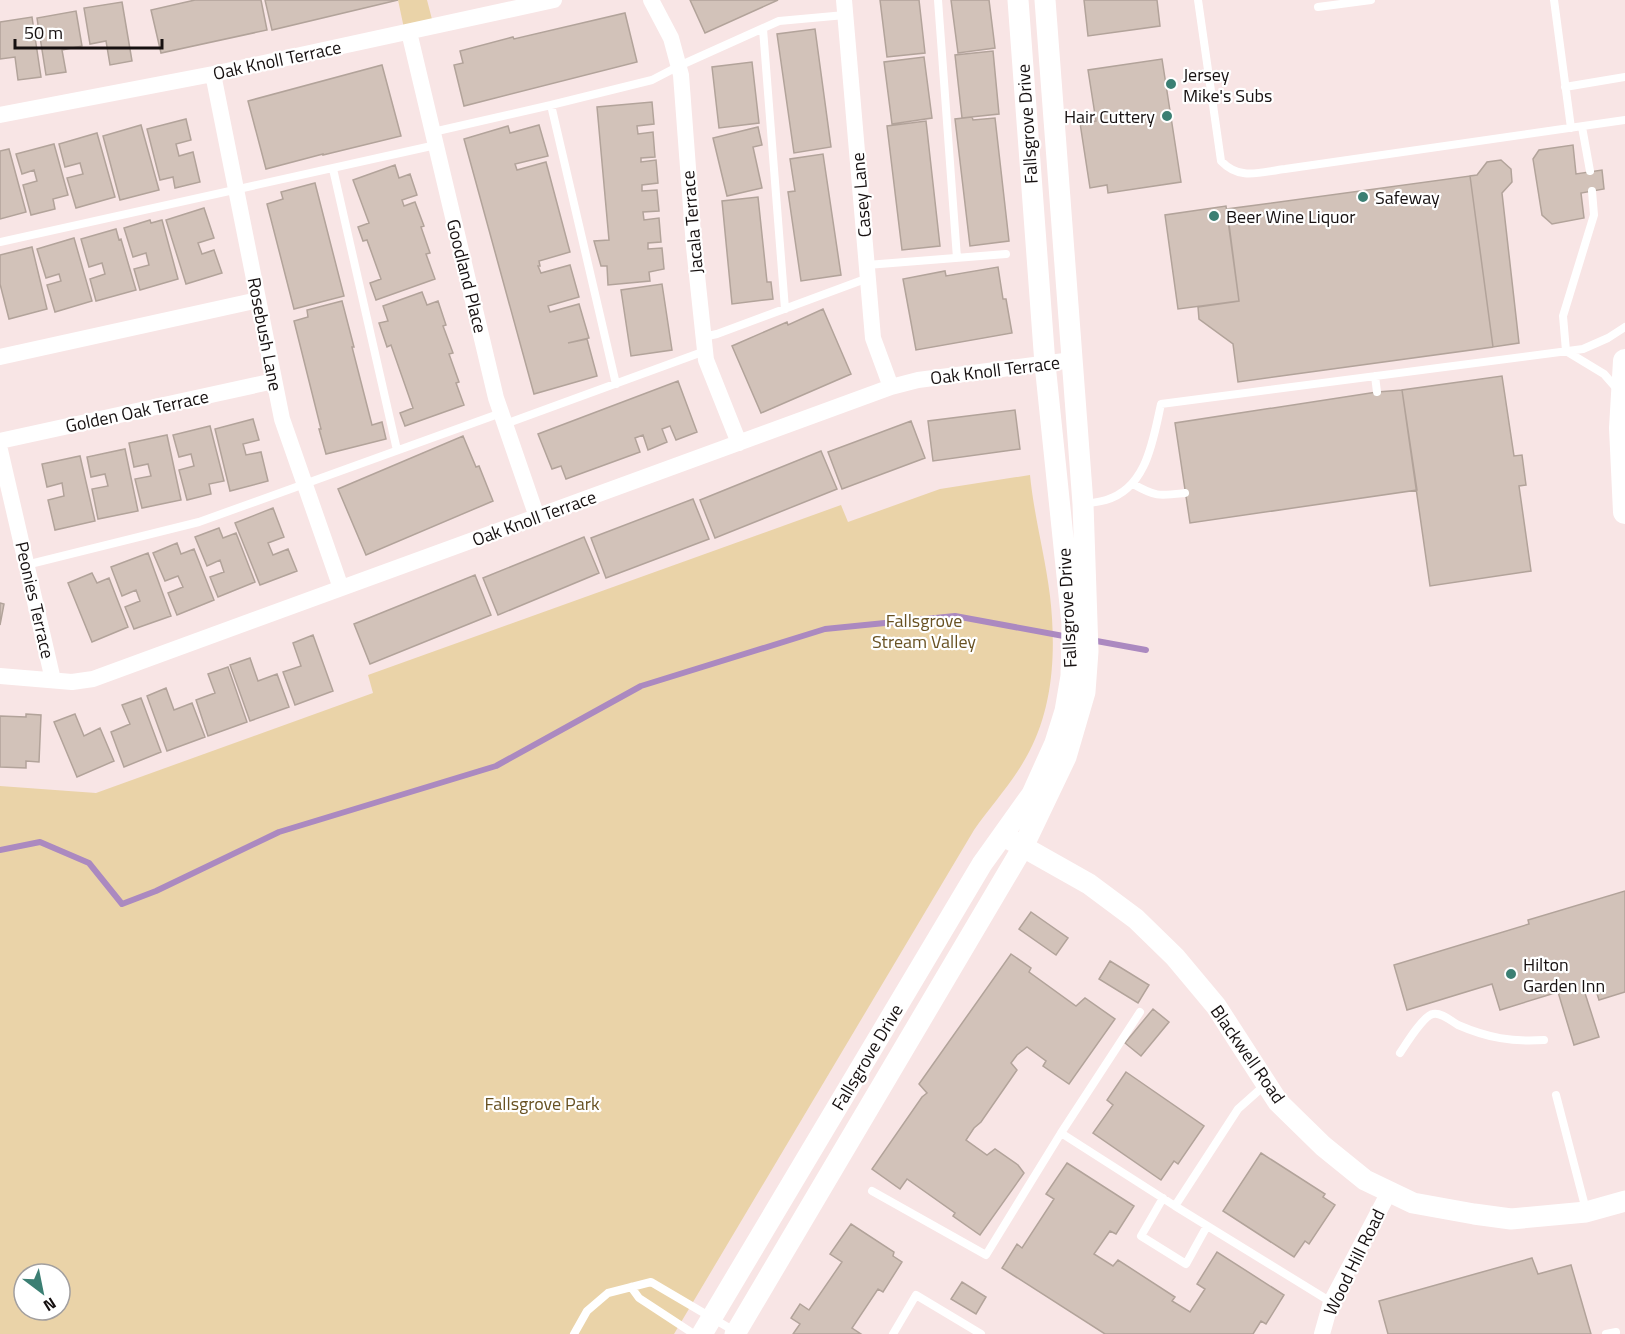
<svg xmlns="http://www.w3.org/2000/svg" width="1625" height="1334" font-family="'Titillium Web',sans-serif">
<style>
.green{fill:#ead3a8;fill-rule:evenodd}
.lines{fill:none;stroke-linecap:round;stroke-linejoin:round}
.stream{stroke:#ab89c0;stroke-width:6}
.building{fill:#d2c2b9;stroke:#b2a39a;stroke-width:1.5}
.service{stroke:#fff;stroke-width:8}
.minor{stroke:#fff;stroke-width:16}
.tertiary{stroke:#fff;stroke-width:21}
.secondary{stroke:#fff;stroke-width:24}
.poi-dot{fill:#3b7f73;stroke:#fff;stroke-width:2}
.labels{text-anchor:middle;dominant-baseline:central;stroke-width:4.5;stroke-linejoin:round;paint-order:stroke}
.street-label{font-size:18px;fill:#161010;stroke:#fff}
.poi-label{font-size:18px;fill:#161010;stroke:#fff;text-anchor:start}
.park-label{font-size:18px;fill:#685122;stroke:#fff}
</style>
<rect width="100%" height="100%" fill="#f8e5e5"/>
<path class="green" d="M398 0H427L434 27 405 33Z
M1030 475C1034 516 1045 555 1050 596 1056 648 1054 705 1029 752 1014 781 992 804 974 830L674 1334H0V786L96 793 373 693 368 675 841 505 848 522 940 489ZM24 1274H60V1310H24Z"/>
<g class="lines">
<path class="stream" d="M1091 640 1146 650
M0 850 40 842 89 863 122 904 156 891 279 832 496 766 641 686 825 629 955 616 1069 637"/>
</g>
<path class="building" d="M195 0H261L267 30 161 53 151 10Z
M265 0H398L272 30Z
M690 0H778L705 33Z
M880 0H919L925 53 887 57Z
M951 0H989L995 48 958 53Z
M1084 0H1157L1160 26 1088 36Z
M122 2 132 61 110 65 106 41 90 44 84 8Z
M76 11 82 46 62 50 66 72 46 75 37 18Z
M625 13 637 62 464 106 454 65 463 63 460 51 513 37 514 39Z
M32 17 41 77 18 80 15 57 0 59V22Z
M815 29 831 147 794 153 777 34Z
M993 51 999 114 962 118 955 55Z
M924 57 932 118 892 124 884 62Z
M1162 59 1181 182 1108 193 1107 185 1090 188 1080 123 1096 121 1088 70Z
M752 62 759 123 719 128 712 67Z
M382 65 401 136 323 155V154L266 169 248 101Z
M652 102 654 124 637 126 638 134 653 132 655 157 641 158V162L656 160 658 183 642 185V191L657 190 659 211 643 212 644 220 659 218 661 242 648 243V249L662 248 664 269 649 272 650 281 608 285 607 266H601L594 241 609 240 597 107Z
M972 117 973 120 995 118 1009 241 970 246 955 119Z
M186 119 191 140 176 144 179 156 193 152 200 182 175 188 173 177 160 180 147 129Z
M926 121 940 246 902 250 887 126Z
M141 125 159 190 120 200 103 136Z
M539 125 548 156 515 164 517 170 546 162 570 252 539 261 540 266H538L541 273 570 265 579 297 548 306 550 312 579 304 589 338 568 343 587 339 597 376 534 394 464 139 508 126 510 133Z
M758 127 762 145 753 147 762 188 727 196 713 138Z
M97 133 115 197 76 208 67 178 83 174 80 163 65 167 59 144Z
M54 144 68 195 53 199 55 209 31 215 23 185 37 181 34 170 22 174 16 154Z
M1573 145 1576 174 1602 170 1604 189 1581 193 1584 218 1552 224 1542 215 1533 159 1539 150Z
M9 149 26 212 0 219V151Z
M823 154 841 275 801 281 788 192 795 191 790 159Z
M1501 160 1511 169 1512 182 1502 193 1519 343 1493 347 1470 176 1477 175 1487 162Z
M395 165 399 178 410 174 417 195 402 200 404 206 415 202 424 226 421 227 430 253 426 254 435 279 376 300 370 283 381 279 367 240 363 241 358 227 369 223 353 180Z
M1470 176 1493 347 1238 382 1233 344 1199 319 1198 307 1239 301 1227 209Z
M315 183 344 296 294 309 267 204 283 199 281 192Z
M758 197 767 282H771L773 299 732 304 722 201Z
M1226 206 1239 301 1178 309 1165 215Z
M204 208 214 238 198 243 202 254 214 250 222 273 186 284 166 220Z
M150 220 151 223 162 220 178 279 140 290 134 269 149 265 146 253 133 257 124 228Z
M116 229 119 240 121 239 136 290 96 301 90 279 105 274 102 263 89 267 81 239Z
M74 238 92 301 55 312 47 285 61 281 59 274 46 278 37 249Z
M32 247 47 309 9 319 0 284V255Z
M998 267 1003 299H1006L1012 333 916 350 903 279 945 271 946 276Z
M662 284 672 350 631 356 621 290Z
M422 292 427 305 438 301 446 325 443 326 453 353 449 354 459 382 456 383 464 405 405 426 400 413 413 408 391 345 387 347 379 323 388 321 383 306Z
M342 301 354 347H352L372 425 382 422 386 439 326 454 319 429H321L294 321 308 317 307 310Z
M823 309 851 374 761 413 732 346 787 322 788 325Z
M1502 376 1514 456 1522 455 1526 485 1519 486 1531 571 1430 586 1402 390Z
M678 381 697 432 676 440 670 426 662 429 667 442 648 450 643 435 635 438 640 452 566 479 561 466 552 469 538 434Z
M1402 390 1417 490 1190 523 1175 423 1377 392Z
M1015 410 1020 449 933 461 928 421Z
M253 419 259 440 243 444 246 455 261 452 268 481 230 491 215 429Z
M911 421 925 458 842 489 828 452Z
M210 426 224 481 209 484 211 494 187 500 179 470 194 466 191 454 179 457 173 435Z
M167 435 181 500 142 508 135 479 151 476 148 464 134 467 129 443Z
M463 436 476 467 479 466 493 501 366 555 338 489Z
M125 449 138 511 98 519 92 489 108 486 105 474 91 477 87 457Z
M821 451 837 489 715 538 700 500Z
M80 456 95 521 55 530 48 500 64 496 62 483 47 487 42 464Z
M693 499 709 539 606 578 591 538Z
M273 508 284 537 268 543 273 555 288 549 297 571 260 585 235 523Z
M219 528 223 538 236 533 255 582 218 597 210 577 224 572 220 560 207 566 195 537Z
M584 537 599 573 498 615 483 578Z
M177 543 181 554 194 549 214 600 177 615 168 593 183 587 178 576 165 581 153 553Z
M148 553 171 616 134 629 125 607 140 601 136 590 122 596 111 567Z
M92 573 97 583 109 578 128 627 92 642 68 583Z
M475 575 491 615 370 664 354 624Z
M0 603 4 604 0 625Z
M313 635 333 691 295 705 283 672 301 666 293 643Z
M250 658 258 681 277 674 289 707 250 721 230 665Z
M228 667 247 722 208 736 196 700 215 693 208 674Z
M166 688 174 710 192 703 205 737 167 751 147 696Z
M141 698 161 752 124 767 111 732 130 724 122 705Z
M26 714 41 715 39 762 26 761V768L0 767V716L26 717Z
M75 714 84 736 100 728 114 761 77 777 54 722Z
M1625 891V992L1599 1000 1594 984 1583 987 1599 1037 1574 1045 1558 992 1500 1010 1492 984 1407 1010 1394 965 1529 924 1528 920Z
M1031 912 1068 938 1056 955 1019 929Z
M1011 954 1031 968 1029 972 1076 1006 1085 998 1115 1019 1069 1084 1043 1066 1046 1061 1027 1047 1017 1055 1011 1063 1017 1070 981 1122 974 1128 966 1140 987 1155 995 1149 1018 1165 1024 1173 980 1235 953 1216 955 1213 907 1179 900 1189 872 1169 922 1097 927 1093 919 1084Z
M1110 961 1149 985 1138 1003 1099 979Z
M1153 1009 1169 1022 1141 1056 1125 1043Z
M1126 1072 1204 1126 1178 1164 1174 1161 1161 1180 1093 1133 1113 1105 1107 1100Z
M1261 1153 1325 1194 1323 1197 1335 1205 1309 1244 1305 1241 1294 1257 1223 1211Z
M1067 1163 1134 1206 1116 1234 1110 1231 1094 1254 1113 1266 1118 1260 1175 1297 1172 1301 1190 1312 1205 1289 1197 1284 1217 1252 1284 1295 1266 1324 1261 1321 1253 1334H1105L1002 1268 1017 1244 1022 1248 1054 1199 1046 1194Z
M851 1224 894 1252 893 1256 902 1262 883 1292 878 1289 852 1328 861 1334H793L800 1324 791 1318 800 1304 809 1310 842 1262 830 1254Z
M1532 1258 1538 1274 1571 1265 1591 1334H1388L1379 1301Z
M962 1282 986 1297 976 1314 951 1299Z"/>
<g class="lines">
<path class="service" d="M938 0 957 258
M1198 0 1221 161C1240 181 1260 172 1285 169L1625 120
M1554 0 1571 128
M1318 7 1371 0
M763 29 785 309
M1565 87 1625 77
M551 105 616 384
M1582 127 1590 171
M433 132 551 105 652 80 679 66 779 21 845 15
M333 169 397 450
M0 242 436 145
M867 265 1006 254
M703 337 717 334 868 278
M1566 351 1563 316 1594 215 1592 191
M1566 351 1604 374 1618 390
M1375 376 1377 392
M505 424 705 351
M1133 484C1156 497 1159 496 1185 493
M1083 504C1091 503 1099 502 1106 500 1147 488 1153 440 1161 404L1583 349 1608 338 1625 327
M26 565 199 522 501 413
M1400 1053C1406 1044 1423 1016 1433 1014 1441 1012 1451 1021 1458 1025 1488 1038 1512 1042 1544 1040
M1556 1095 1586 1210
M1061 1133 1175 1206 1238 1109 1266 1084
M872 1191 986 1255 1061 1133 1140 1012
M1163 1198 1141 1236 1186 1264 1207 1226
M1175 1206 1331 1302
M631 1287 639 1298 694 1334
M574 1334 587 1311 608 1293 651 1282 736 1332
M893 1334 916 1295 981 1334
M1606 1334 1616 1332"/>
<path class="minor" d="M651 0 671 38 681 75 694 247 706 360 739 443
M844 0 873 338 891 387
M409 32 496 398 537 517
M213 74 282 419 341 588
M0 115 213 74 554 0
M0 357 258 300
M0 441 274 381
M0 450 53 680
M0 676 72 682 93 679 891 387 918 380 1072 360
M1322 1334 1331 1302 1389 1192"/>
<path class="tertiary" d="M1011 840 1089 884 1136 919 1175 957 1216 1006 1278 1102 1323 1146 1365 1180 1413 1203 1474 1214 1511 1219 1586 1212 1625 1201
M702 1334 982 864 1032 794 1055 743 1065 711 1071 676 1072 624 1045 364 1018 0
M735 1334 1023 847 1066 757 1085 692 1088 651 1083 504 1045 0"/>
<path class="secondary" d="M1625 361 1621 428 1625 512"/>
</g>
<g class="poi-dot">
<circle cx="1171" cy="84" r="6"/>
<circle cx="1167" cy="116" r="6"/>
<circle cx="1363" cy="197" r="6"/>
<circle cx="1214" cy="216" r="6"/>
<circle cx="1511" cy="974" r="6"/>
</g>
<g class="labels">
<g class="street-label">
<text transform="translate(277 60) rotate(-12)">Oak Knoll Terrace</text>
<text transform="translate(1027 124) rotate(-94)">Fallsgrove Drive</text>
<text transform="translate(861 195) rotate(-95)">Casey Lane</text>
<text transform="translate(692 222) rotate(-95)">Jacala Terrace</text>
<text transform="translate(467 276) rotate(76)">Goodland Place</text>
<text transform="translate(265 334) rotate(79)">Rosebush Lane</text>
<text transform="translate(995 370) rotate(-7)">Oak Knoll Terrace</text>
<text transform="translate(137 411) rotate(-12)">Golden Oak Terrace</text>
<text transform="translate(534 518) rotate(-20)">Oak Knoll Terrace</text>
<text transform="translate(35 600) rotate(77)">Peonies Terrace</text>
<text transform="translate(1067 608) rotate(-93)">Fallsgrove Drive</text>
<text transform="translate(1248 1054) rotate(55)">Blackwell Road</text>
<text transform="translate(867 1057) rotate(-59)">Fallsgrove Drive</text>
<text transform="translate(1354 1262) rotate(-64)">Wood Hill Road</text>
</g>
<g class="poi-label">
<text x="1183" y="74">Jersey<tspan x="1183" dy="21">Mike's Subs</tspan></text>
<text x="1155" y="116" text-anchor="end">Hair Cuttery</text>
<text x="1375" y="197">Safeway</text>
<text x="1226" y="216">Beer Wine Liquor</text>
<text x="1523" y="964">Hilton<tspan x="1523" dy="21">Garden Inn</tspan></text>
</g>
<g class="park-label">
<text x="924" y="620">Fallsgrove<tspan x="924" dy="21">Stream Valley</tspan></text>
<text x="542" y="1103">Fallsgrove Park</text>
</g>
</g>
<g transform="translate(42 1292) rotate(148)"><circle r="28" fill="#ffffff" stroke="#a29f9f" stroke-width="1.5"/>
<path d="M0-4.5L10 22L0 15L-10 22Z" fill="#3b7f73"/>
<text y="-9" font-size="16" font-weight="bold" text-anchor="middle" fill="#161010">N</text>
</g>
<path d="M15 39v9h147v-9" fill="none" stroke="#161010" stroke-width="3"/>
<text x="24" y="39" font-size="18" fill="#161010" stroke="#ffffff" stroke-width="4.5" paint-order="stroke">50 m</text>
</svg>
